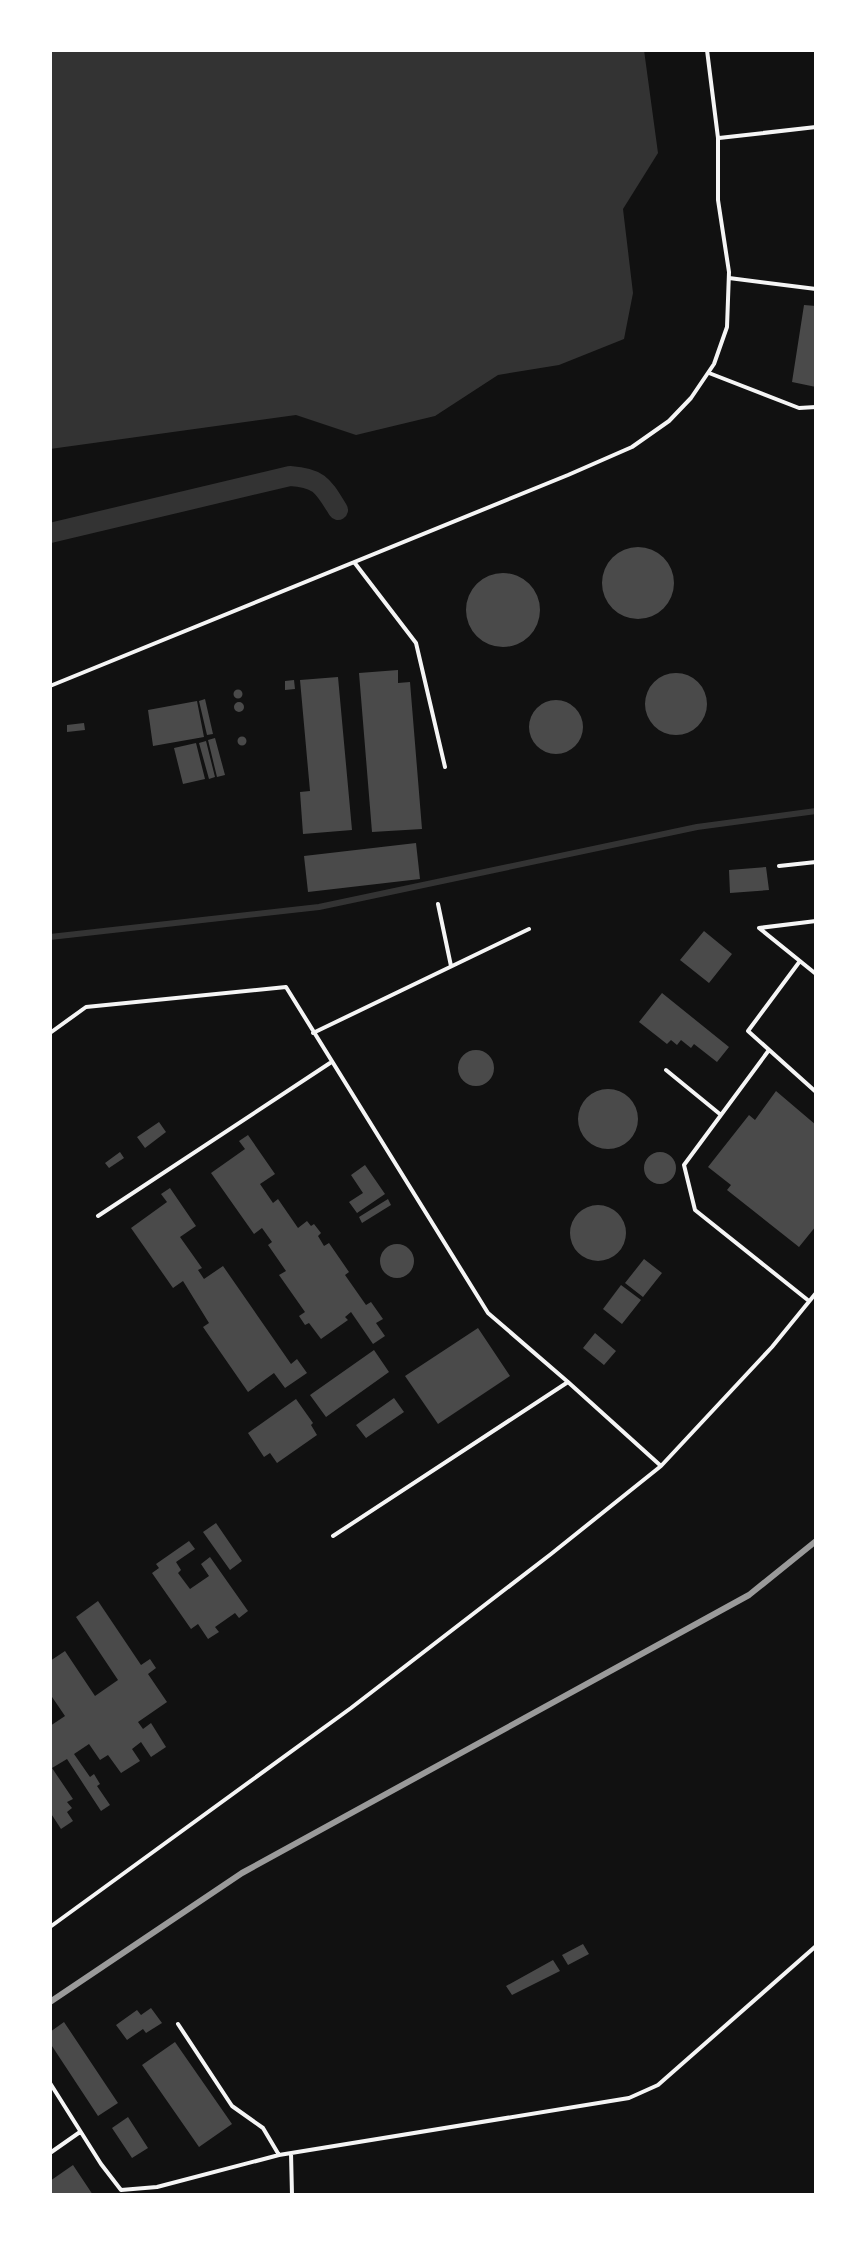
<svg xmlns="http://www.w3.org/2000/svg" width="866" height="2245" font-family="'Exo 2',sans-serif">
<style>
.water{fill:#333}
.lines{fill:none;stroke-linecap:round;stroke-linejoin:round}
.stream{stroke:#333;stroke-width:6}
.canal{stroke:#333;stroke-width:20}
.building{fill:#4a4a4a}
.service{stroke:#f5f5f5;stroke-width:4}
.rail{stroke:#9a9a9a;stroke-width:6}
</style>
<rect width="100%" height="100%" fill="#111"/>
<path class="water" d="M50 50H644L658 153 623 209 633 293 624 339 559 365 498 375 435 416 356 435 296 415 50 449Z"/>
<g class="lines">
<path class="stream" d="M50 937 319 907 697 827 816 811"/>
<path class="canal" d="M50 533 290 476C320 478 323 486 338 510"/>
</g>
<path class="building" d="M804 305 816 306V387L792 382Z
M602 583a36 36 0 1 1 72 0a36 36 0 1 1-72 0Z
M466 610a37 37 0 1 1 74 0a37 37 0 1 1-74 0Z
M398 670V683L410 682 422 829 372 832 359 673Z
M645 704a31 31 0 1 1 62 0a31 31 0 1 1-62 0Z
M338 677 352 830 303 834 300 792 310 791 300 680Z
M294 680 295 689 285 690V681Z
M233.5 694a4.5 4.5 0 1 1 9 0a4.5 4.5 0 1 1-9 0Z
M205 699 213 734 207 735 199 701Z
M529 727a27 27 0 1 1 54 0a27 27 0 1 1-54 0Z
M197 701 204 737 153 746 148 710Z
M234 707a5 5 0 1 1 10 0a5 5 0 1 1-10 0Z
M84 723 85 730 67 732V725Z
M237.5 741a4.5 4.5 0 1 1 9 0a4.5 4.5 0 1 1-9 0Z
M215 738 225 775 217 777 208 740Z
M206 741 215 777 209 779 199 743Z
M196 743 205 779 183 784 174 748Z
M416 843 420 879 308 892 304 856Z
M766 867 769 890 730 893 729 870Z
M704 931 732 954 709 983 680 960Z
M662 993 729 1047 717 1062 694 1044 691 1048 681 1040 677 1045 671 1040 667 1044 639 1022Z
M458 1068a18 18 0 1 1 36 0a18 18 0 1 1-36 0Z
M578 1119a30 30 0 1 1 60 0a30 30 0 1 1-60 0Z
M776 1091 816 1125V1226L799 1247 727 1190 731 1185 708 1167 749 1115 755 1120Z
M159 1122 166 1132 145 1148 137 1137Z
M248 1135 275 1174 260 1184 273 1203 278 1199 298 1228 307 1221 311 1226 314 1224 321 1233 318 1236 324 1246 329 1243 349 1272 345 1275 366 1305 371 1302 383 1319 376 1323 385 1336 373 1344 351 1312 345 1317 348 1320 321 1339 309 1323 305 1325 299 1316 305 1312 279 1275 286 1271 268 1245 272 1242 262 1228 254 1234 211 1173 245 1149 239 1141Z
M120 1152 124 1158 109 1168 105 1163Z
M644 1168a16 16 0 1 1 32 0a16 16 0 1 1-32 0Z
M365 1165 385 1194 357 1213 349 1202 363 1193 351 1175Z
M170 1188 196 1226 180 1237 202 1268 198 1270 204 1279 223 1266 291 1364 297 1359 307 1373 285 1388 274 1373 248 1392 203 1327 209 1323 183 1281 173 1288 131 1228 167 1202 161 1194Z
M388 1199 391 1205 362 1223 359 1217Z
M570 1233a28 28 0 1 1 56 0a28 28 0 1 1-56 0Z
M380 1261a17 17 0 1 1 34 0a17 17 0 1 1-34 0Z
M644 1259 662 1273 643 1297 625 1283Z
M621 1285 641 1300 622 1324 603 1309Z
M478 1328 510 1376 438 1424 405 1376Z
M595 1333 616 1351 604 1365 583 1348Z
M374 1350 389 1372 326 1417 310 1395Z
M394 1398 404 1412 366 1438 356 1425Z
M296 1399 313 1423 311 1425 317 1435 277 1463 270 1453 264 1457 248 1433Z
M216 1523 242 1561 230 1570 203 1532Z
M189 1541 195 1549 176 1562 181 1570 178 1573 190 1589 209 1576 201 1564 210 1557 248 1611 239 1618 235 1613 215 1627 219 1632 208 1639 198 1624 191 1629 152 1573 159 1568 156 1564Z
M98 1601 141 1665 150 1659 156 1668 148 1674 167 1702 138 1722 143 1729 151 1723 166 1747 151 1757 141 1742 132 1749 140 1761 121 1773 108 1755 100 1760 89 1744 74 1754 90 1777 94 1774 100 1784 97 1786 110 1805 101 1811 67 1759 52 1768 73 1799 67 1802 72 1808 67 1812 73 1821 61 1829 50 1812V1726L65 1716 50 1694V1661L65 1651 95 1696 118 1680 76 1617Z
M583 1944 589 1954 568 1965 562 1955Z
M553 1960 560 1971 512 1995 506 1986Z
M151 2008 162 2023 146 2033 143 2029 127 2040 116 2025 137 2010 141 2015Z
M64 2022 118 2103 98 2116 50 2043V2032Z
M175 2042 232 2124 199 2147 142 2065Z
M128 2117 148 2148 132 2158 112 2128Z
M73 2165 93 2195H50V2181Z"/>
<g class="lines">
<path class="service" d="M719 138 816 127
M729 278 816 289
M709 373 799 408 816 407
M354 562 416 643 445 767
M50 686 568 475 632 447 669 421 691 398 714 364 727 327 729 272 718 200V138L707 50
M779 866 816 862
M438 904 451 966
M816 921 759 928 816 974
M800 961 748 1031 816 1092
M50 1033 86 1007 286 987 488 1313 568 1382
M313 1033 529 929
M769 1050 684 1165 695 1210 809 1301
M666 1070 721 1115
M98 1216 330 1063
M333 1536 568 1382 661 1466
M50 1927 351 1708 551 1554 661 1466 772 1347 816 1293
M178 2024 232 2106 263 2128 279 2155
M50 2083 101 2164 121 2190 157 2187 279 2155 629 2098 658 2085 816 1946
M50 2153 80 2132
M291 2153 292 2195"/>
<path class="rail" d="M50 2002 242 1873 749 1595 816 1541"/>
</g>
<rect width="866" height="2245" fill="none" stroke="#ffffff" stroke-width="104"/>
</svg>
